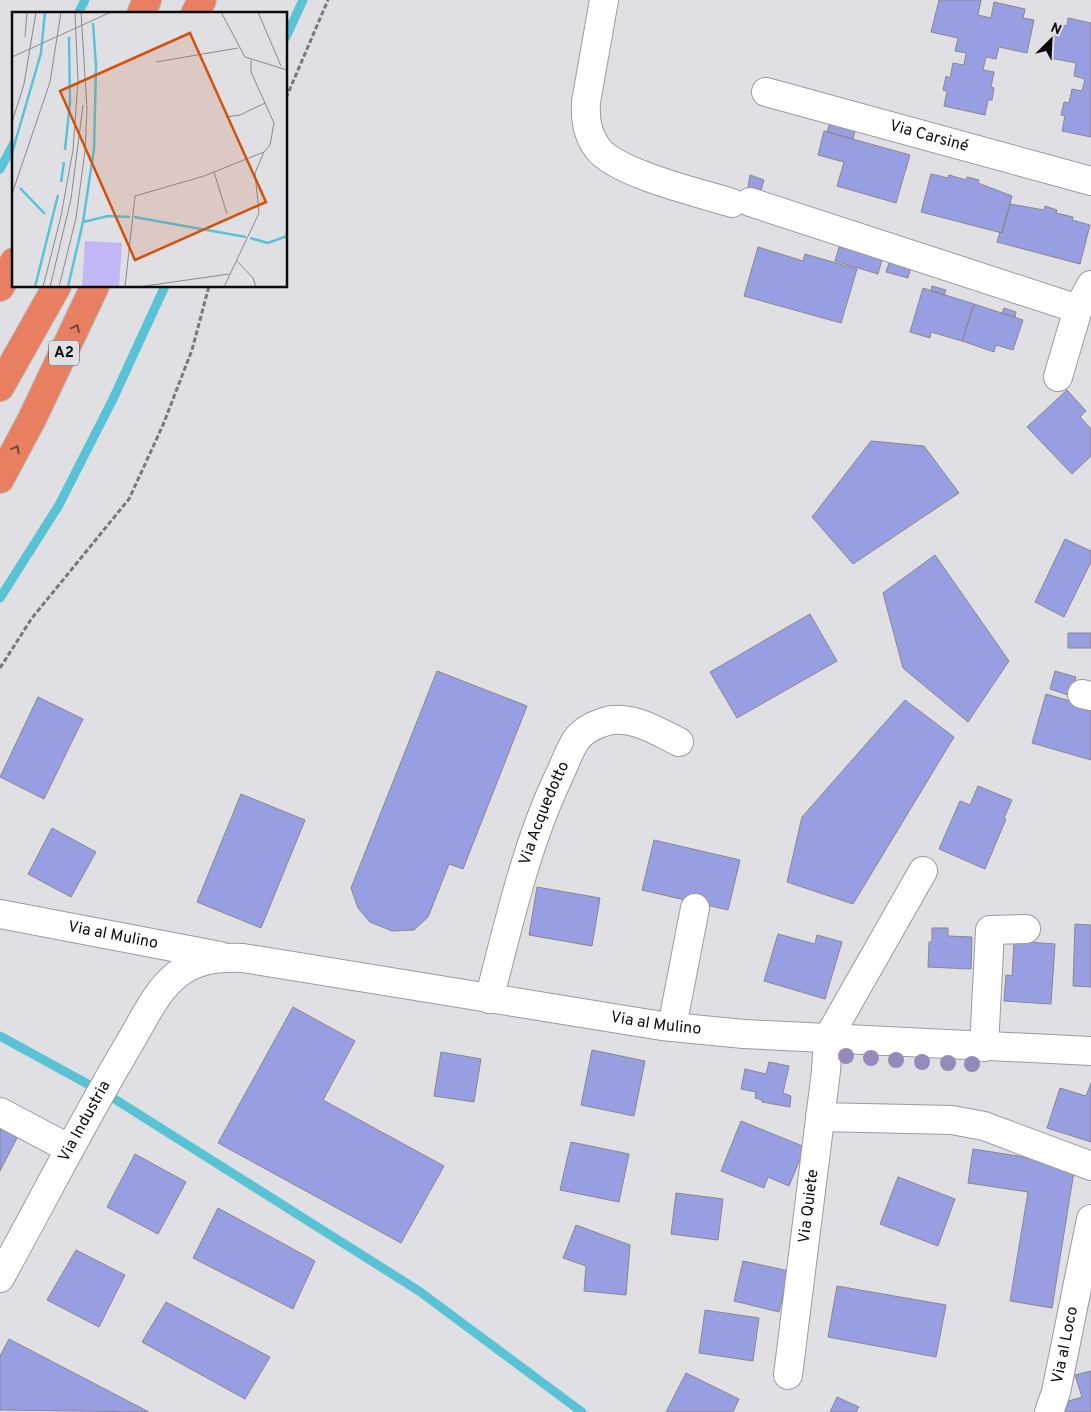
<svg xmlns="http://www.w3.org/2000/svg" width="1091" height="1412" font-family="Overpass,sans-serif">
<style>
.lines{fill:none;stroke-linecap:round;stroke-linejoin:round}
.stream{stroke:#5ac2d5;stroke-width:9}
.building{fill:#989ee2;stroke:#87888d}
.minor-casing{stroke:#9b9a9f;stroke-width:30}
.highway-casing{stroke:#bbb;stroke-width:30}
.path{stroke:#78777b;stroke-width:3;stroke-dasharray:5 2.5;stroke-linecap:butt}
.minor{stroke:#fff;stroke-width:28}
.highway{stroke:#e97f61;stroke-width:28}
.tree{fill:#968aba}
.oneway{stroke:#7a4537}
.labels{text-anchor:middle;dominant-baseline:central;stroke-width:5;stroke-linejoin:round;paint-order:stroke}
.shield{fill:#dfdfe4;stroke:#4b4b4e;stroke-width:1}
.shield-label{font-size:15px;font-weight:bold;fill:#0c0b0d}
.street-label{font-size:16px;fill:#0c0b0d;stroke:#dfdfe4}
.inset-river{fill:none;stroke:#5ac2d5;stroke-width:2.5}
.inset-road{fill:none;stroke:#8b8a8e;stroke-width:1}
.view{fill:#d2510c;fill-opacity:0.15;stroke:#d2510c;stroke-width:2.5}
.inset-edge{fill:none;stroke:#0c0b0d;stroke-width:2.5}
</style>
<rect width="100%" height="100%" fill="#dfdfe4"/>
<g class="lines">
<path class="stream" d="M78 14 85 0
M286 37 303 0
M0 169 14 143
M0 598 59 505 113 399 165 286
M0 1036 113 1098 419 1291 582 1412"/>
</g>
<path class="building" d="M939 0H981L978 15 991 18 994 2 1025 9 1023 18 1034 20 1027 53 999 47 996 59 986 57 983 70 994 72 991 87 994 88 992 100H988L985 115 944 106 947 91 943 90 946 76 950 78 953 63 964 65 966 53 955 51 958 38 931 32Z
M1068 18 1091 23V137L1062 131 1065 116 1061 115 1064 102 1069 103 1072 89 1082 91 1085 79 1074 76 1076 63 1050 58 1057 24 1067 26Z
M831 119 856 126 853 139 827 132Z
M824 131 910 155 896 203 837 186 844 162 818 155Z
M931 174 948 178 949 175 966 180 967 177 979 180 978 183 1012 196 1002 233 921 212Z
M750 175 764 180 759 197 747 193Z
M1010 204 1044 210 1045 206 1057 210 1056 213 1073 217 1072 220 1090 225 1080 264 997 242 1000 232 1002 233Z
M840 244 883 256 878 274 835 261Z
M758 247 803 261 805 254 857 269 841 323 744 296Z
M890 260 911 267 908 278 886 272Z
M932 286 946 290 944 295 931 291Z
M923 288 974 304 962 341 931 332 930 338 910 332Z
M974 304 1023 320 1013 350 996 345 994 352 962 341Z
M1004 308 1016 312 1015 317 1002 313Z
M1067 390 1086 411 1080 417 1091 429V456L1072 474 1027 427Z
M871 441 924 446 959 493 853 564 812 517Z
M1065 539 1091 551V562L1064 617 1035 602Z
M935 555 1009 661 968 722 903 668 883 593Z
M810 614 837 661 737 718 710 672Z
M1068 633H1091V648H1068Z
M437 671 527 706 463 869 449 864 428 917 414 930 392 931 370 922 358 908 351 888Z
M1055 671 1076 677 1071 696 1050 689Z
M1046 694 1091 707V760L1032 743Z
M38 697 83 719 44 799 0 777Z
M905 700 954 737 853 904 787 882 802 817Z
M978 786 1012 800 1004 818 1006 819 985 869 939 849 960 801 970 805Z
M241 794 305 820 261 928 197 902Z
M52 828 96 852 71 897 28 874Z
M654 840 740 860 728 910 642 890Z
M537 887 600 898 592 946 529 935Z
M1075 924 1091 925V987L1073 986Z
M932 928H948V936L972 937 971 969 928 967 929 942H932Z
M778 934 815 944 817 935 842 942 825 999 764 981Z
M1014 941 1055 944 1051 1004 1004 1001 1006 975 1012 976Z
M293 1007 355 1041 323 1100 444 1166 401 1243 218 1143Z
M592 1050 645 1061 634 1116 581 1105Z
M441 1052 481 1059 474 1102 434 1096Z
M769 1062 789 1066 783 1093 791 1096 790 1107 762 1102V1100L755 1098 756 1092 741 1089 745 1069 766 1074Z
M1091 1083V1142L1047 1128 1060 1088 1086 1096Z
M741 1121 805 1147 789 1186 768 1177 764 1188 721 1171Z
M0 1126 18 1136 0 1171Z
M571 1142 629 1154 619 1202 560 1190Z
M973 1149 1075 1165 1052 1308 1010 1301 1028 1192 968 1183Z
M135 1154 186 1182 158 1234 107 1207Z
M898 1177 955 1199 938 1246 880 1224Z
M676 1193 723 1199 718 1240 671 1234Z
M218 1208 315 1261 293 1309 193 1258Z
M576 1225 630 1245 626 1295 584 1291 586 1266 563 1258Z
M76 1250 125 1275 99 1327 47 1300Z
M743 1261 789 1271 779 1312 734 1301Z
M837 1286 946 1305 936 1357 828 1337Z
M166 1302 270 1357 245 1399 142 1342Z
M705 1310 759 1318 753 1361 699 1353Z
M9 1339 149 1412 0 1410V1356Z
M1091 1371V1412H1057L1055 1405 1082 1397 1075 1375Z
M686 1373 739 1399 733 1412H666Z
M837 1397 859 1407 856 1412H830Z"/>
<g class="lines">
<g class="minor-casing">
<g id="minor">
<path d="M604 0 586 102C585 120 587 134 598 149 618 174 700 193 732 203"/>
<path id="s1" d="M766 92 1091 181"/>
<path d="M750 202 1078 309"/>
<path d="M1058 377 1078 309 1091 285"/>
<path d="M1082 694 1091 696"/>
<path id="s2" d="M0 914 220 956"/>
<path id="s3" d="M489 999C509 924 525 848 558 778 564 766 569 751 576 740 582 732 592 726 601 723 627 712 657 731 679 742"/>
<path d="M672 1027 695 908"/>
<path d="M984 1047 990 930 1026 929"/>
<path d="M0 1112 70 1149"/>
<path d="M820 1117 952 1120 984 1126 1091 1166"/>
<path id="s4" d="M0 1278C43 1200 83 1121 129 1044 143 1021 156 990 179 973 198 959 220 957 243 958L662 1026 744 1034 1091 1051"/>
<path id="s5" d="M788 1375 826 1071 828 1038 923 871"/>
<path id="s6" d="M1049 1412 1056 1392 1091 1219"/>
</g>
</g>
<g class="highway-casing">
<path id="highway" d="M141 14 147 0
M195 14 202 0
M0 287 14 262
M0 387 57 286
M0 479 32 419 95 286"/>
</g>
<path class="path" d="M286 98 328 0
M0 668 32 618 129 499 163 425 192 350 209 286"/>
<use href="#minor" class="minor"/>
<use href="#highway" class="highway"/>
</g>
<g class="tree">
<circle cx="846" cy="1056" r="8"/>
<circle cx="871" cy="1058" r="8"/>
<circle cx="896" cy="1060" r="8"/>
<circle cx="922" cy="1062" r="8"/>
<circle cx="948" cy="1063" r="8"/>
<circle cx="972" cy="1064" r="8"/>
</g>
<defs><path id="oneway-chevron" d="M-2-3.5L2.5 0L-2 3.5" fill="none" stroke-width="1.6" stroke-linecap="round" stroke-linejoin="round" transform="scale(1.25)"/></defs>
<g class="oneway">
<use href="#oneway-chevron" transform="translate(76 328) rotate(-65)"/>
<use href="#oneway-chevron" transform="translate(16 449) rotate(-62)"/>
</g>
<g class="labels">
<rect class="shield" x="49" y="340.5" width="30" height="25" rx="4"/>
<g class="shield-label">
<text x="64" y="353">A2</text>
</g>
<g class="street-label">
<text stroke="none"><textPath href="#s1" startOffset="169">Via Carsiné</textPath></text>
<text stroke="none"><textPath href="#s3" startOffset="194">Via Acquedotto</textPath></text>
<text stroke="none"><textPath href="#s2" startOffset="115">Via al Mulino</textPath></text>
<text stroke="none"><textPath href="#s4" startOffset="840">Via al Mulino</textPath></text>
<text stroke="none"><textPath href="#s4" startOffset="178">Via Industria</textPath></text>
<text stroke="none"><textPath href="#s5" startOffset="170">Via Quiete</textPath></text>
<text stroke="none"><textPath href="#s6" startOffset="69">Via al Loco</textPath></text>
</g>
</g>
<g transform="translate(12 12)">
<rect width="275" height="275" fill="#dfdfe4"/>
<path d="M73 229 110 231 107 275H70Z" fill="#c2b6f7"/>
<path class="inset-river" d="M53 138 58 90 57 25M0 141 29 41 33 0M49 170 52 150M8 176 33 202M122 205 234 225M71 210 96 204 118 205M238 226 256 231 275 224M23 275 46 183M56 275 71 210 82 137 84 54 81 11"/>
<path class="inset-road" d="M209 0 233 45 275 58M246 0 269 54M13 25 15 0M0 45 99 0M144 50 226 36M214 105 228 103 253 91M0 110 12 72 24 0M202 160 215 202M0 182 38 70 49 0M224 248 241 266 244 275M31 275 49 204 61 138 66 69 63 0M38 275 59 187 71 93M47 275 64 206 73 139 75 97 69 0M113 275 123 184 192 164 252 140 258 133 262 111 239 60V48M126 275 217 262M212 275 247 201 243 161 252 140"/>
<path class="view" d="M178 21 254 190 123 248 48 79Z"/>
<rect width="275" height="275" class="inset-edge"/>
</g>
<g transform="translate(1051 40) rotate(24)" stroke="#dfdfe4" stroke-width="4" paint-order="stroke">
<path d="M0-4L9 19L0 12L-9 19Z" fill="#0c0b0d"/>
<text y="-8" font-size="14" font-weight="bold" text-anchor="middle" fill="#0c0b0d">N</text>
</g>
</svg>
